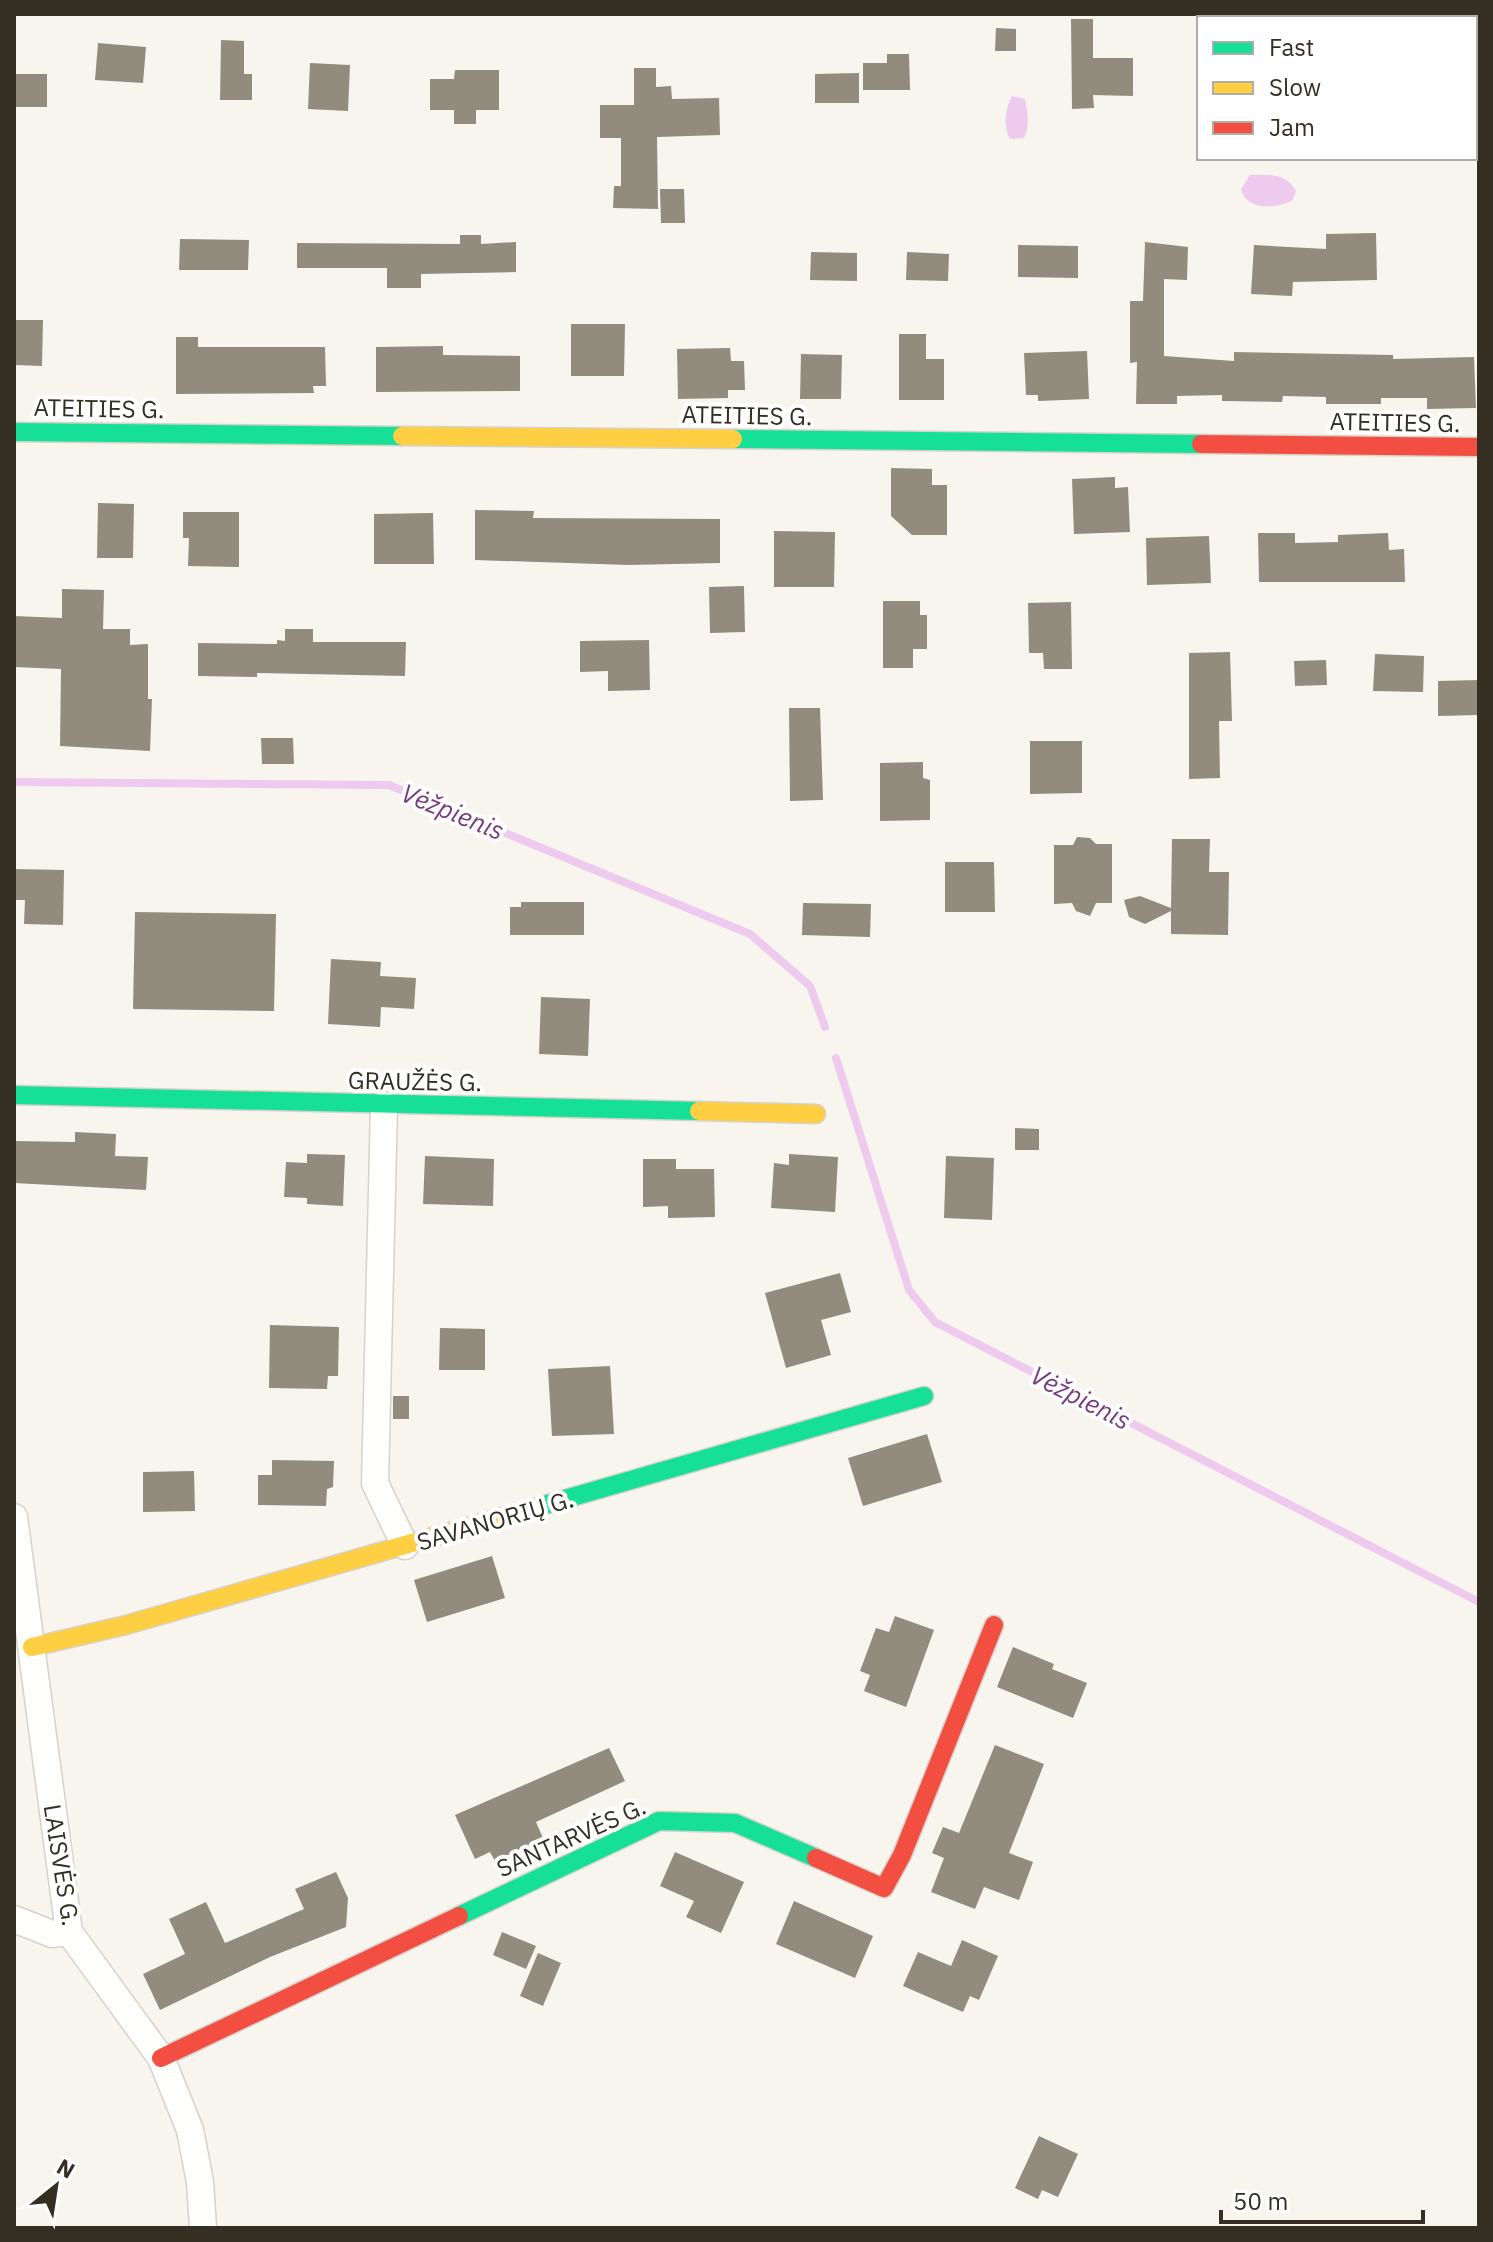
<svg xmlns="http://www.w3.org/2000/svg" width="1493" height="2242" font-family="'IBM Plex Sans',sans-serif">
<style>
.water{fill:#eecaef}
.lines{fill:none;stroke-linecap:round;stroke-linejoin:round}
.stream{stroke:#eecaef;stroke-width:8}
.building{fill:#928c7e}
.street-casing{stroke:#d7d2c9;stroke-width:29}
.fast-casing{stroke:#d7d2c9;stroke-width:21}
.slow-casing{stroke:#d7d2c9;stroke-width:21}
.jam-casing{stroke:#d7d2c9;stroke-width:21}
.street{stroke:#fefefc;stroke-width:26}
.fast{stroke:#16e098;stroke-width:18}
.slow{stroke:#ffcf43;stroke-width:18}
.jam{stroke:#f24e42;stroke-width:18}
.labels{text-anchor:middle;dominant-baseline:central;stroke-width:8;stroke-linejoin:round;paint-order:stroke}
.street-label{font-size:24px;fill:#352f23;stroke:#fff}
.water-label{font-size:26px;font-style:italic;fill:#773b7f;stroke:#fff}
</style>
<rect width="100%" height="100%" fill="#f8f5ee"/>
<path class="water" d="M1012 96 1025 99C1028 113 1030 126 1024 138L1010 139C1003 126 1005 109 1012 96Z
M1250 175C1269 175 1285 172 1296 191L1293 200C1277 209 1246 211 1241 189Z"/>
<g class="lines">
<path class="stream" d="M14 782 389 785 750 934 810 986 825 1027
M836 1058 909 1290 935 1322 1479 1602"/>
</g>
<path class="building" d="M1071 19H1093V58H1133V96L1093 95 1094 108 1072 109Z
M996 28 1016 29V51H995Z
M221 40 244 41V74H252V100H220Z
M98 43 146 47 143 83 95 80Z
M887 54H909L910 90H863V63H887Z
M310 63 350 65 348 111 308 109Z
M634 68H656V87L671 86 672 99 719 98 720 135 657 137 658 209 613 208 614 186H621V138H600V105H634Z
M455 70H499V110H476V124H454V110H430V79H454Z
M859 73V103H815V74Z
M14 74H47V107H14Z
M660 189H684L685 223H661Z
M1376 233 1377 280 1293 282 1292 296 1251 294 1254 245 1326 249V234Z
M460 235H481V244L516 242V272L421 274V288H387V268H297V243L460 244Z
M180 239 249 240 248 270H179Z
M1145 242 1188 247 1187 280 1164 279V356L1234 361V352L1393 355V359L1474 357 1476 408 1427 409V398H1381V404H1326V397L1283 396 1282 402 1222 401V395L1177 396V404H1136L1137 362 1130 363V301H1143Z
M1018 245 1078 246V278L1018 277Z
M811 252 857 253V281L810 280Z
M907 252 949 254 948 281 906 280Z
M14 320H43L42 366 14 365Z
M571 324H625L624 376H571Z
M899 334H926V359H944V400H899Z
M176 337H198V347H325L326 386H313L314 393 176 394Z
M443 346V355L520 356V391L376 392V347Z
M730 348 731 361H744L745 390H728V398L678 399 677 349Z
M1087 351 1089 399 1038 401V395H1026L1024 353Z
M801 354 842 355 841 399H800Z
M891 468 932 469V485H947V535H912L891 516Z
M1115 477V488L1128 487 1130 532 1074 534 1072 479Z
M98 503 134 504 133 558H97Z
M475 510 534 511 533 518 720 519V563L629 565 475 560Z
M183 512H239V567L188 566 189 538H183Z
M433 513 434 564H374V514Z
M774 531 835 532 834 587H774Z
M1258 533H1295V543L1338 542V535L1388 533 1389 550 1404 549 1405 582H1259Z
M1209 536 1211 583 1147 585 1146 538Z
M744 586 745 632 710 633 709 587Z
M62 589 104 590 103 629H130V645L148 644V699H152L150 751 60 746 61 669 14 667V616L62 618Z
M883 601H920V615H927V649H913V668H883Z
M1071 602 1072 669H1044L1043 653H1029L1028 603Z
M285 629H313V642H406L405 676 257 673V677L198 676V643L277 644V640L285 641Z
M649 640 650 690 608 691V671L580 672V641Z
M1230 652 1232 721H1219L1220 778 1189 779V653Z
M1375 654 1424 656 1423 692 1373 691Z
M1326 660 1327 685 1295 686 1294 661Z
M1479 680V715L1438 716V681Z
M789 708H820L823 800 790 801Z
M261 738H293L294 764H262Z
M1030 741H1082V793L1030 794Z
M923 762V778L930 780V820L880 821V763Z
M1077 837 1090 838 1096 844H1112V903H1096L1090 916 1076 911 1072 903 1054 904V845H1073Z
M1172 839H1210L1209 872H1229L1228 935 1171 934V911L1145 924 1129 917 1124 900 1140 896 1171 908Z
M945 862H994L995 912H945Z
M14 869 64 870 63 925 24 924 25 900H14Z
M521 902H584V935H510V907H521Z
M803 903 871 904 870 937 802 935Z
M135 912 276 914 274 1011 133 1009Z
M331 959 381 962 380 976 416 978 414 1009 381 1007 380 1027 328 1024Z
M541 997 590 999 588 1056 539 1054Z
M1015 1128 1039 1129V1150H1015Z
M75 1132 116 1134 115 1156 148 1157 146 1190 14 1183V1141L75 1142Z
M307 1154 345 1155 343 1206 307 1204V1198L284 1197 286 1162 307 1163Z
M789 1154 838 1157 835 1212 771 1208 774 1163 789 1165Z
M425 1156 494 1159 493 1206 423 1204Z
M946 1156 994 1158 992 1220 944 1218Z
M643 1159H676V1169H714L715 1217 668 1218V1206L643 1207Z
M840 1273 851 1312 821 1320 831 1355 786 1368 765 1293Z
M270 1325 339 1327 338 1376H328L327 1389 269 1388Z
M440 1328 485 1329V1370H439Z
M610 1366 614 1434 552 1436 548 1369Z
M393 1396H409V1419H393Z
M927 1434 942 1482 863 1506 848 1458Z
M272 1460 334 1461 333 1487 327 1489 326 1506 258 1505V1475H272Z
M194 1471 195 1511 143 1512V1472Z
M492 1556 505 1598 427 1622 414 1580Z
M895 1616 934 1630 906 1707 864 1691 870 1675 860 1671 876 1628 889 1632Z
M1013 1647 1054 1664 1052 1669 1087 1683 1073 1718 997 1687Z
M995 1745 1044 1764 1009 1853 1033 1862 1019 1900 984 1887 975 1909 931 1892 944 1858 932 1853 943 1827 959 1833Z
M609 1748 625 1781 536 1822 543 1838 495 1861 490 1852 475 1859 455 1815Z
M675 1852 744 1882 721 1933 686 1917 694 1901 660 1886Z
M336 1872 348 1898 346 1927 270 1957 160 2010 143 1974 185 1954 169 1919 206 1902 225 1943 304 1909 295 1889Z
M794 1901 873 1936 855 1978 776 1944Z
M502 1932 536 1946 526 1969 493 1955Z
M962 1940 998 1956 979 2000 970 1996 963 2012 903 1986 918 1952 951 1966Z
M538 1953 561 1963 543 2006 520 1996Z
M1039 2136 1078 2154 1058 2197 1042 2190 1038 2199 1015 2188Z"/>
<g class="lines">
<g class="street-casing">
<path id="street" d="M384 1105 375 1483 405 1546
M14 1517 69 1932 161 2058 190 2130 200 2182 203 2228
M14 1919 52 1934 69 1932"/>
</g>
<g class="fast-casing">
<path id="fast" d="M14 432 402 436
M733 439 1201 444
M14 1095 699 1111
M513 1514 924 1396
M459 1916 659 1821 735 1823 816 1858"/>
</g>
<g class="slow-casing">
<path id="slow" d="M402 436 733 439
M699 1111 816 1114
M32 1647 126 1625 513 1514"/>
</g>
<g class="jam-casing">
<path id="jam" d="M1201 444 1479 447
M816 1858 884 1888 902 1855 994 1625
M161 2058 459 1916"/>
</g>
<use href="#street" class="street"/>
<use href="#fast" class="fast"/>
<use href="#slow" class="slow"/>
<use href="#jam" class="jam"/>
</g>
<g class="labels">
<g class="street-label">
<text transform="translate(99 408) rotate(1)">ATEITIES G.</text>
<text transform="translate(747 415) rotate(1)">ATEITIES G.</text>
<text transform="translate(1395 422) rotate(1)">ATEITIES G.</text>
<text transform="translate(415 1081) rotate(1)">GRAUŽĖS G.</text>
<text transform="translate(495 1520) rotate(-16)">SAVANORIŲ G.</text>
<text transform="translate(571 1837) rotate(-24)">SANTARVĖS G.</text>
<text transform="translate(62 1865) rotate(81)">LAISVĖS G.</text>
</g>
<g class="water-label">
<text transform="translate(453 811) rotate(22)">Vėžpienis</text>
<text transform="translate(1081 1397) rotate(27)">Vėžpienis</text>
</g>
</g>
<rect width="1493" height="2242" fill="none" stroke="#352f23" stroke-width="32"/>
<rect x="1197" y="16" width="280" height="144" fill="#ffffff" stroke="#aeaca7" stroke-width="2"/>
<rect x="1213" y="42" width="40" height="12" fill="#16e098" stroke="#aeaca7" stroke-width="2"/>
<text x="1269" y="56" font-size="24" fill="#352f23">Fast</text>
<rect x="1213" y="82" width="40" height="12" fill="#ffcf43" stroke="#aeaca7" stroke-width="2"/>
<text x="1269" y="96" font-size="24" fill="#352f23">Slow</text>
<rect x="1213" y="122" width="40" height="12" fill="#f24e42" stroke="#aeaca7" stroke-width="2"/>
<text x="1269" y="136" font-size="24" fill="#352f23">Jam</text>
<g transform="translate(56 2186) rotate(30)" stroke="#ffffff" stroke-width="6" paint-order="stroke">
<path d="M0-6L14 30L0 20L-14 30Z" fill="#352f23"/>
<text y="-12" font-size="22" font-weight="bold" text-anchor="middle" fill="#352f23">N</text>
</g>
<path d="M1221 2210v12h202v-12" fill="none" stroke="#352f23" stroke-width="4"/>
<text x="1233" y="2210" font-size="24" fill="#352f23" stroke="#ffffff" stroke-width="6" paint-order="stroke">50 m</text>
</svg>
